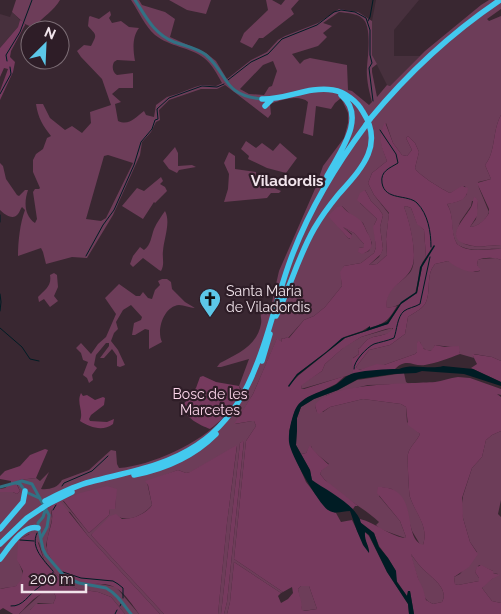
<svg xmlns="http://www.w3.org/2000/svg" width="501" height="614" font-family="Raleway,sans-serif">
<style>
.built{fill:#47303d}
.green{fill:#6d3d59;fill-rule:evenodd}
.forest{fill:#763a5e;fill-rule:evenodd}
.water{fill:#001c24}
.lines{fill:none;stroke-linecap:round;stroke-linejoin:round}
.stream{stroke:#001c24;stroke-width:1}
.tertiary{stroke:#327184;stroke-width:3}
.motorway{stroke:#43c9ef;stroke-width:5.5}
.motorway-bridge{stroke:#43c9ef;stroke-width:5.5}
.labels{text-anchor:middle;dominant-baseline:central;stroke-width:4.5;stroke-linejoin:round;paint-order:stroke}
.poi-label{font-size:14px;fill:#f1e4eb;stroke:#2e1d27;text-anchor:start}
.park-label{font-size:14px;fill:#fdd6eb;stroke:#2e1d27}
.neighbourhood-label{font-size:15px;font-weight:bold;fill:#f1e4eb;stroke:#2e1d27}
</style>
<rect width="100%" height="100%" fill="#392731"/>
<path class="built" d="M376 0H419L394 30V56H420L390 86 387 85 372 55V21Z
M12 12 20 20 18 27 0 48V14L10 17Z"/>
<path class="green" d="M16 0H60C54 11 43 16 34 28L25 24 12 12Z
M131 0H139L142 5 165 12 175 19 170 37 206 53 216 61 227 79 251 60 267 52 278 40 285 36 318 23 339 9 358 12 372 21V55L377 64 372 68V72L377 97 387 85 390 86 425 51 481 5 489 0H501V9L487 19 489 21 501 16V115C492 131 496 152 485 165L491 179 478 182 479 188 489 212C486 220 478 227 470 227L476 219 478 201H472L471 206 460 222 456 234C462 252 486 245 501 245V249C486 248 472 253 458 245 449 233 455 216 447 204 456 202 461 202 467 194L465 186 450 193C443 190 417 174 415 168L419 152 415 143 408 136 406 138 412 150 407 156 402 155 393 143 386 123C377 136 382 147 387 161L372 173 368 183 374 195 389 214 386 239 387 255 377 264 369 265 379 257 383 249 380 227 383 215 379 209 371 201 365 190 360 203 377 219 374 225 376 247 374 253 361 263 344 266 341 277 342 286 325 307 314 316 304 320 288 338 287 337 284 339 281 338 282 342 277 339 253 394 235 424 252 421H254L256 426 246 441 234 559 283 592 281 593 234 562 230 602 227 614H224L227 602 244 441 240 443 221 614H218L227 523 237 446 191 472 186 473 178 470 147 482 152 505C145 514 129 523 117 516L91 535 164 614H160L88 536 70 512 51 509 52 519 46 545 50 557 79 580 116 587 139 614H125L111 597 98 592 77 589 65 583 45 563 39 543 29 534 22 538C20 544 18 551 18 557 17 565 31 579 16 586 11 588 5 587 0 589V492H13L17 494 20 491 17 484 19 480 36 478 40 481 49 472 41 489C48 490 58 488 62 480L89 470 111 450 116 451 117 464 119 468C150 466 201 443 222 419 230 410 235 399 241 389L239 386 249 359 221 367H217L220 363C237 354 257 346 261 324 262 319 260 317 261 312L270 311 279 271 315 189 323 166 344 138 348 123V113L341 98 335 103 331 109 316 106 313 136 303 133 308 102C299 94 281 100 270 104L271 114 268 118 225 85 217 89H201L169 100 159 110 160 120 156 122 151 132 142 142 140 155 113 215 87 258 72 257 46 264 43 252 41 248 18 256C18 242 20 223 25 210L22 207C20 209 20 212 18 214 13 221 4 214 0 210V163L3 166 6 179 17 195 19 196 25 190H28C24 202 24 215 35 223L37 219 33 192 35 189H39L40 188 33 172V160L36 154 43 149 47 138 51 136C43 126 38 118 36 104H43L50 118 65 130 72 126 82 133 91 123 90 112 111 105 102 79 81 57 77 51 84 45 91 46C97 34 97 36 88 26L89 17 90 16 99 19 110 11 111 15 109 18 112 23 121 21 129 27 139 28C132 37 133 50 135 61L117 60 114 62C112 66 112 72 117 75L133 73V88H119L112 94 121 102 115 104 118 121C129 126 135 118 144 111L146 115 154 117 156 105 167 97 177 94 195 87 202 85 216 86 222 83C217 74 212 64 204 58 190 47 170 47 155 35 145 26 139 12 131 0ZM339 12C346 13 356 13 362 18 372 25 368 55 367 67 366 78 369 91 372 102L369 105 352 91 348 90 347 65 310 58 304 60 300 64 292 54 318 46 327 37 323 33 332 26 323 23ZM273 61 277 71 272 86 269 87 264 95 249 94 240 89 263 65ZM108 155 133 163 106 218 101 221 86 219 104 156ZM342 206 350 214 363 223 372 243 369 251 364 253 359 252V248L364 247V244L354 233 343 227 352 234 350 239 348 238 332 219ZM116 491 115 509H110L109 515 89 533 63 501Z
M169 0H211L206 14 187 10Z
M266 0H272L281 5 285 0H299L291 9 294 14 263 38H259L252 48 240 42 244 33 268 10Z
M246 141 256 148 262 143 273 151 280 143 297 158 286 173 267 168 248 159 249 156 241 149Z
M175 147 178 153V166L192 165 196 167 179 170 177 173 169 169 163 161Z
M229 152 235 156V169L256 172 255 185 272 187 281 191 279 193H271L267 198 224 202 228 189 229 174 224 163Z
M161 177 163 181 160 184 165 187 167 191 155 203 154 202 143 219 122 206 137 188 144 191Z
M406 206 411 208 417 223 424 230 426 257 422 263 415 294C406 299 397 308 387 308 383 288 402 284 411 271 419 258 409 220 404 207Z
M165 211C171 222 164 238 163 251 162 258 165 264 161 271L159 270 143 258 133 267 130 264 133 256 140 247 144 250C151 245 151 237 154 229 157 222 161 217 165 211Z
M496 258 501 260V361L492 357 474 354 473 356 474 358 460 354V352L451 347 435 345 432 351 426 350 422 347 420 342 417 343V352L415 354 384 365 358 370 356 367 369 350 390 345 405 334 408 317C413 313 421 310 425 304 432 292 425 275 435 264L448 261 475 272 480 271 477 265 478 260 481 259Z
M54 273 57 275 58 287 54 296 58 301 50 307 44 299 39 302 38 297C45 290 52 286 50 275Z
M162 279H167L171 282 172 289 185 302 195 308C190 308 184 305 179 305 164 306 156 330 162 342L149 349V330L145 329 135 335H132L134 323 141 320 142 317 131 305 123 310 116 322 118 329 114 333 111 341 118 350 125 365 120 367 117 366V356L112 349 104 358H100L109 346V343H106L96 355 94 365 97 368 92 375 93 380 89 383 87 378 83 375 88 362 83 360 81 353 76 348 81 343 91 354 98 344 106 337 116 314 105 298 119 284 136 296H140L143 292 148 298 152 299 155 290 160 285 158 281Z
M392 328V332C384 336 374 335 367 340 363 343 362 347 358 349L359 354 353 358V374L301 389 302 384 322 371 325 364 344 347 361 337Z
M404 373 406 382 409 384 368 385 327 395 315 406 317 412H323L330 407 363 399 401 404 406 407 407 422 420 434C417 441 410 446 408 454 407 457 409 495 410 497 416 514 429 526 423 545L421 546 412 531 410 524 392 489 380 487 379 496 400 521 406 537 405 538 380 529 376 525 379 522C361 505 336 495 320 474L322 469 329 464 313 451 311 446 306 453 301 454 296 445 297 418 301 407 314 399 338 390 357 380Z
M501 431V500L498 514 501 517V603L492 601 482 588 484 585 498 574 493 573V571L479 565 475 572 479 578V581L458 585 455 584 454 577 460 574 477 552 470 542 463 518 461 510 463 496 472 468 482 457 486 440 492 435Z
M411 554C414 558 417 563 421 567 429 576 450 588 442 602L433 604C430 602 428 602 426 599 423 595 411 558 411 554Z
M301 586H309L317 609 302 611 298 589Z
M51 591 54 593 56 597 53 604 38 603 30 610V614H19L42 593Z"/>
<path class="forest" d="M20 20 24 22 25 25 11 51 10 57 15 62 13 72 0 100V91L8 69 4 68 0 77V48L18 27Z
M501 115V245C491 245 479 248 469 245 440 239 468 216 472 205 473 202 473 200 474 197L476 198 478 201 477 216 470 227C477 227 485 220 489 213V209L477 183 491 179 485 165C496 152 492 131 501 115Z
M385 122 393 143 402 155 407 156 412 150 406 138 408 136 415 143 419 152 415 168C417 174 443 190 450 193L462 186 468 188C467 201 458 202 447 204 455 216 450 232 457 244 470 254 486 248 501 249V260C495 257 484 257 478 260L477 265 481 270C470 275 457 268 448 261L435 264C425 275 432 292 425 304 421 310 413 313 408 317L405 334 390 345 369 350 356 367 359 370 377 364 384 365 415 354 417 352V343L418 341 420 342 424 349 431 351 435 345 445 347 459 346 460 354C449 358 437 363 425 365 413 367 407 357 395 369L353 374 352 359 359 354 358 349C362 347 363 343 367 340 375 334 387 338 393 328L386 329 361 337 342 349 325 364 322 371 302 385 301 389H304L345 376 336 384 307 398 301 403 295 410 289 431 291 448 306 482 327 509 336 513 341 522 352 520 365 547H368L364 538 365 532 369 536 387 572 408 604 409 614H227L230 602 234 562 281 593 278 596 281 603 288 599 293 593 292 587 283 592 234 559 246 441 256 426 254 421H252L234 424 253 394 277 338 282 342 281 338 284 339 287 337 289 338 304 320 314 316 325 307 342 286 340 272 344 266 361 263 374 253 376 247 373 227 377 219 357 200 360 193 365 190 371 201 379 209 383 215 380 227 383 249 381 254 369 265 377 264 387 255 386 239 389 213 374 195 368 183 372 173 387 161C381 146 377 138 385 122ZM406 206 411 208 417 224 424 230 426 257 434 245 422 267 417 293 401 304 388 324 345 338 299 375 288 386 297 374 326 352 344 337 362 331 370 326 369 328C386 323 388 321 397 306L387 308C384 287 406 283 412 267 418 254 409 219 404 207ZM301 586H309L317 609 304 611 302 610 301 601 298 589Z
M342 206C348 214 355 215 361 221 364 224 365 228 367 232 373 242 375 250 362 254L358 252 359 248 364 247V244L354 233 343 227 352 235 351 239 348 238 328 216 337 207Z
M472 354 492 357 501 361V382L471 368 477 364Z
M203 376 216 382 239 386C245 398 220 422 210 429 200 425 184 418 183 405L196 388 200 377Z
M458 377 470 378 501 389V395L497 394 501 397V431L492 435 486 440 482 457 472 468 462 498 463 518 470 542 478 554 469 567 454 577 455 584 458 585 479 581V578L475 572 477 567 481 565 493 571V573L500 575 492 579 482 588 492 601 501 603V614H414L410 591H408L407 596 396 580V571L388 558 379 546 374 533 360 522V519C376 523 388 535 404 538L406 537 400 521 377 493 378 487C422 487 400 537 423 545 429 526 416 515 410 497 409 495 407 457 408 454 410 446 417 441 420 434L408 425 406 407 401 404 363 399 330 407 319 414 317 412 315 406C325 382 410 384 435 382 442 381 450 378 458 377ZM411 554C414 558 417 563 421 567 429 576 450 588 442 602L433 604 426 600 425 596 423 589 418 578Z
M81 393 83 396 87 395 95 400 103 397 105 398 104 405 91 415 89 419 90 421 107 422 114 419 113 424C102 432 90 427 80 421 84 411 76 403 81 393Z
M244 440 227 602 224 614H221L240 443Z
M237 445 227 523 218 614H164L91 535 110 516 116 514 122 519C133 519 146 514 152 505L148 485 145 481 178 470 186 473 190 472Z
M310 445 314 451 329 465 322 470 320 474 325 480 358 506H355L353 509 312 481 310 470 301 454 306 453Z
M45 449 48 450 36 478 19 480 17 485 20 491 17 494 13 492H0V489L5 488 11 483V481L0 479V476L5 471 20 466 30 455Z
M107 486 117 489 115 509H110L109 515 89 533 63 500 80 493Z
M60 501 88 536 160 614H139C133 606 125 593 116 588 108 582 95 585 86 583 72 580 55 568 49 555 41 538 58 523 50 507Z
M32 533 35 534 45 563 63 581 77 589 98 592 111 597 125 614H30V610L36 604H53L56 597 54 593C39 589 29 605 19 614H13L3 608 0 610V589L16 586 21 580 23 571 17 560 18 541 22 538Z"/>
<path class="water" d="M434 245 435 246 422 267 417 293 401 304 388 324 345 338 297 376 289 387 288 386 297 374 326 352 342 338 366 330 370 326V328L387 322 401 302 416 292 420 267Z
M443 366 473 369 501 382V386L464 374 422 371 416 373 394 374 358 379 338 390 314 399 301 407 297 418V431L296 445 310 470 312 480C326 490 358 506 361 523L374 533 379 547 388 558 396 571 397 582 407 596 408 591H410L414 614H409L408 604 387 572 369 535 365 532C364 541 370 547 369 553L363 545 357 531 350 511C342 511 336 515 328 510 318 503 290 454 289 442 288 433 292 416 296 408 303 395 323 392 335 385 342 381 346 375 354 373 368 370 385 369 399 369 413 363 429 370 443 366Z"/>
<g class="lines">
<path class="stream" d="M368 21 370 17 373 0
M7 61 6 55 20 32 32 0
M228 80 251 62 268 54 282 39 317 25 334 12 341 10 355 12 366 18 370 30V55L372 63 369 68 373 101
M0 94 11 74 10 67
M380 130 396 154 398 163C390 168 380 171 382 183 385 201 408 194 417 203 428 214 431 232 431 247
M0 215V222
M86 256 103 225 114 210 134 165 141 142 152 129 155 120 158 119 157 109 169 98 202 86 217 87 224 84
M0 294 1 302 0 311
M0 328 22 347 30 359 39 361
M354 369C353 362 367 347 374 344 380 342 387 341 394 338 397 330 397 317 404 311 408 308 415 307 420 304L430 257
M62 486 64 483 92 471 108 456
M53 510 56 505
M37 533C30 548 44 560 53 571
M20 540 34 541
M63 572 81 578 113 581 118 584 123 588V598
M11 606C23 607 29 594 38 588 42 584 47 582 52 578L53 572
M120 606 121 604
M115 614 117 610"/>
<path class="tertiary" d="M135 0C146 17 154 34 174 42 185 46 197 48 206 55 229 75 222 95 262 99
M16 483 20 484 26 492 39 498
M0 487 22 481 32 484 49 515 47 527 41 538
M38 528V523L43 517 46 508
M39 530 43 549 46 555 65 577 79 583 106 588C117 594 123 604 131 614"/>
<path class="motorway" d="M262 99C286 100 308 86 333 90 345 92 357 101 363 112 385 146 360 170 338 195 329 206 321 217 314 229 298 257 290 288 276 316
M265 106 272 99
M370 119C408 73 451 33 500 0
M327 176C339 153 368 117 341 95
M262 361 270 334
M134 475C165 469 194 456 216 434
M45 501C59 494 74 486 90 482 127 472 164 467 197 445 261 403 267 319 293 253 311 207 336 165 366 125
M48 504 72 492
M0 529 23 502 25 491
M0 544 27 518 42 508
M0 559C8 549 23 524 38 528"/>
<path class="motorway-bridge" d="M366 125 370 119
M42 508 48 504"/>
</g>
<defs>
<g id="church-pin" transform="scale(1.125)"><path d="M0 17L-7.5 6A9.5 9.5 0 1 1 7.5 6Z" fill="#5cc7e8" stroke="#2e1d27"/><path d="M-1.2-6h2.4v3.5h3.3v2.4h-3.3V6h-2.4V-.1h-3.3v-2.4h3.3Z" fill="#111"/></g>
</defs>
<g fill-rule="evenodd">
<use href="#church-pin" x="210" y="299"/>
</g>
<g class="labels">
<g class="poi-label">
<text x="226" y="291">Santa Maria<tspan x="226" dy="16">de Viladordis</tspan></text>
</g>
<g class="park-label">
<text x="210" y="394">Bosc de les<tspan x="210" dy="16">Marcetes</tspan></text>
</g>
<g class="neighbourhood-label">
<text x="287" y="181">Viladordis</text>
</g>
</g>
<g transform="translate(45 45) rotate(24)"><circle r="24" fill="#2e1d27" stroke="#7c6d75"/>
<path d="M0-4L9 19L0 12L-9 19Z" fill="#5cc7e8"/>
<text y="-8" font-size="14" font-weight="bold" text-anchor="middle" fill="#f1e4eb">N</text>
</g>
<path d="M22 584v8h64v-8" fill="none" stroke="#f1e4eb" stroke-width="2.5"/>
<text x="30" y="584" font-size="15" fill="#f1e4eb" stroke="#2e1d27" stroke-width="4" paint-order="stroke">200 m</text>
</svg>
